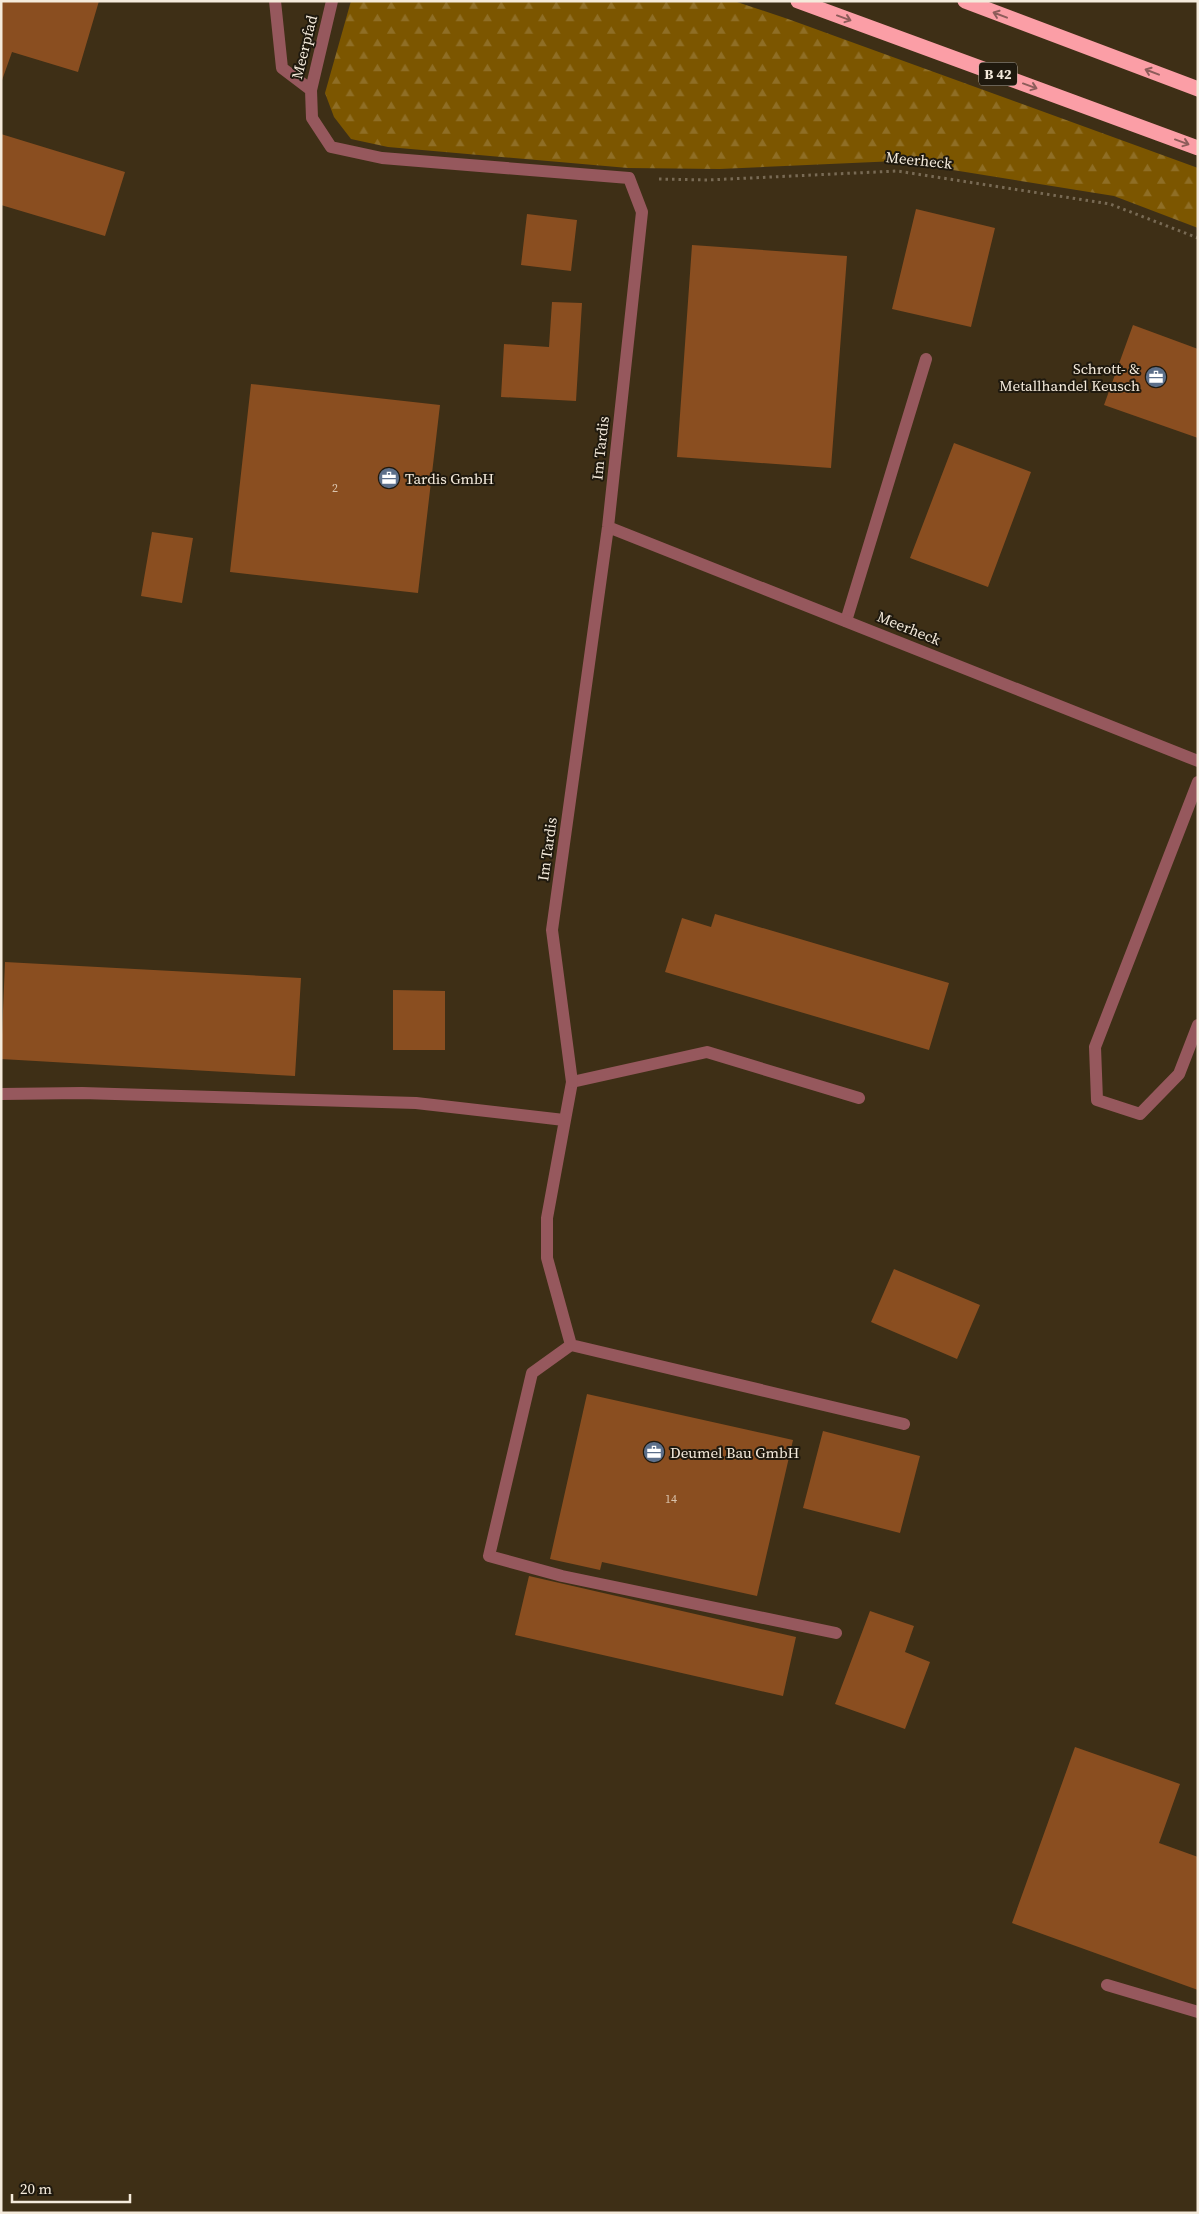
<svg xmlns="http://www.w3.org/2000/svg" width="1199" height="2214" font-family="'Source Serif 4',serif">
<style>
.forest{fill:url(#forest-firs)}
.building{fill:#8a4e20}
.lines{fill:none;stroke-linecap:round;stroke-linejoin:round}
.path{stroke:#786a54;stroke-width:3;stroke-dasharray:2.5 4;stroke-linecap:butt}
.lane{stroke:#96585d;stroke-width:12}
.street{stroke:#96585d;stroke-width:12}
.highway{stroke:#fb9ea6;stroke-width:15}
.oneway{stroke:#8d5c5a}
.labels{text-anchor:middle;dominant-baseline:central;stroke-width:4;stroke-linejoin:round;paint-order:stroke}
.number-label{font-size:12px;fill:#dac4ad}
.shield{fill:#1f190e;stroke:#b5ac9e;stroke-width:1}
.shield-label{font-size:14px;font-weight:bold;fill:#f5ebdc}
.street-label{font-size:15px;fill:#f5ebdc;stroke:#1f190e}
.poi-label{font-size:15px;fill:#f5ebdc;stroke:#1f190e;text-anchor:start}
</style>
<defs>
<pattern id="forest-firs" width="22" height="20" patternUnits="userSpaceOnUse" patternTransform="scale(1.25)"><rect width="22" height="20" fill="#7c5600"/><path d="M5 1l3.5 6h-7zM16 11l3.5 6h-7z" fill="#8f6e25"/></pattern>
</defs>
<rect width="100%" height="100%" fill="#3e2f16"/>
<path class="forest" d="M351 1H734L788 19 1198 168V228L1114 196 897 161 720 169 628 168 388 147 351 139 334 117 325 93Z"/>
<path class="building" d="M1 1H99L78 72 12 52 1 83Z
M1 134 125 172 105 236 1 205Z
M916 209 995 228 971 327 892 309Z
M527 214 577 220 571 271 521 265Z
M692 245 847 256 831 468 677 457Z
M552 302 582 303 576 401 501 397 504 344 549 347Z
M1133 325 1198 349V438L1104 405Z
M251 384 440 405 418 593 230 572Z
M954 443 1031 472 988 587 910 558Z
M152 532 193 538 182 603 141 596Z
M715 914 949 983 929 1050 665 972 682 918 711 927Z
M5 962 301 978 295 1076 1 1059Z
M393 990 445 991V1050H393Z
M894 1269 980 1305 957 1359 871 1322Z
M587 1394 793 1440 757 1596 602 1562 600 1570 550 1559Z
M823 1431 920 1456 900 1533 803 1508Z
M529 1576 796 1637 783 1696 515 1635Z
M870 1611 914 1626 905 1652 930 1662 905 1729 835 1704Z
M1075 1747 1180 1784 1159 1843 1198 1857V1990L1012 1923Z"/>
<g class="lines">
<path class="path" d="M659 179 708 180 897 171 1110 204 1198 238"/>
<path class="lane" d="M846 621 926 359
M1198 782 1095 1047 1097 1100 1140 1114 1179 1074 1198 1025
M1 1094 82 1093 416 1103 564 1120
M859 1098 707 1052 572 1082 547 1218V1258L571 1345 904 1424
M571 1345 532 1373 489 1556 562 1576 836 1633
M1107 1985 1198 2012"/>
<path class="street" d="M275 1 282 68 311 90
M332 1 311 90 312 118 331 147 382 158 629 178 642 212 608 527 552 930 572 1082
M608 527 1198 761"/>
<path class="highway" d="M798 1 1198 148
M965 1 1198 89"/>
</g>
<defs><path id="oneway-shaft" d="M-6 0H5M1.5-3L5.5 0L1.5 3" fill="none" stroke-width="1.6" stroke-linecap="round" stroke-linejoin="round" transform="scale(1.25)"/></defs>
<g class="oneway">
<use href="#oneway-shaft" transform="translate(1000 15) rotate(-159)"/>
<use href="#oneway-shaft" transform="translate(844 18) rotate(20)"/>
<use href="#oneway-shaft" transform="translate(1152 72) rotate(-159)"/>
<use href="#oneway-shaft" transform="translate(1030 86) rotate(20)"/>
<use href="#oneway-shaft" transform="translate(1182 142) rotate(20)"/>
</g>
<defs>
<g id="office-disc" transform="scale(1.125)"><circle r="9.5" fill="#5c6f8a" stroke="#1f190e"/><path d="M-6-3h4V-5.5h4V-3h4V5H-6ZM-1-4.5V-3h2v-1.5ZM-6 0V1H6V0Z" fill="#fff"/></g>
</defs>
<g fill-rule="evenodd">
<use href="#office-disc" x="1156" y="377"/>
<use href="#office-disc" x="389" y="478"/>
<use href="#office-disc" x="654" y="1452"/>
</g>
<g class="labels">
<g class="number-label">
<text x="335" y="488">2</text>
<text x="671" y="1499">14</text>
</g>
<rect class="shield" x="979" y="62.5" width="38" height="23" rx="4"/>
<g class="shield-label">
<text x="998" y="74">B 42</text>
</g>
<g class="street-label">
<text transform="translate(304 47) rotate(-76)">Meerpfad</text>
<text transform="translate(919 160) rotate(6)">Meerheck</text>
<text transform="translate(600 448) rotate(-84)">Im Tardis</text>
<text transform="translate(909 628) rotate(22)">Meerheck</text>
<text transform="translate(547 849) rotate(-82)">Im Tardis</text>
</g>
<g class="poi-label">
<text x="1140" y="368" text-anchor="end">Schrott- &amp;<tspan x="1140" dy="17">Metallhandel Keusch</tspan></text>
<text x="405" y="478">Tardis GmbH</text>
<text x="670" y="1452">Deumel Bau GmbH</text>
</g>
</g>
<rect width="1199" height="2214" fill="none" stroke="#f5ebdc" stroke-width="5"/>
<path d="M12 2194v8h118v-8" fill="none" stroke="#f5ebdc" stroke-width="2.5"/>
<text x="20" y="2194" font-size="15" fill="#f5ebdc" stroke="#1f190e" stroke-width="4" paint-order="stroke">20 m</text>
</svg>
